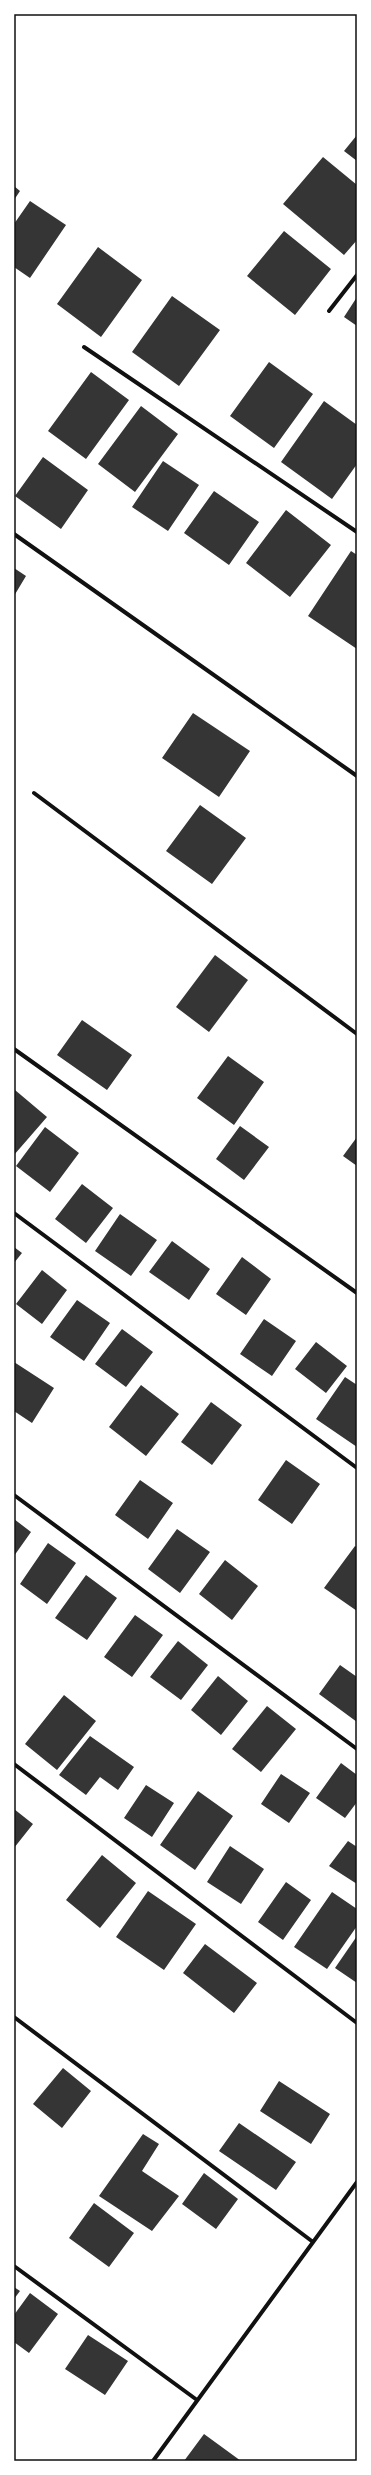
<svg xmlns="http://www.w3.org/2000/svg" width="371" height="2475" font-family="Raleway,sans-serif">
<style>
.building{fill:#353535}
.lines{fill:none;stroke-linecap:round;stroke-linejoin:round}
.minor{stroke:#111;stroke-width:4}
.neatline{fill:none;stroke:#111;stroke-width:1.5}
</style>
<rect width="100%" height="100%" fill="#fff"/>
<path class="building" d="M357 135V161L344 151Z
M323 157 357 185V240L344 255 283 204Z
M14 186 20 191 14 200Z
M30 201 66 225 30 278 14 267V224Z
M284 231 331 269 295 315 247 276Z
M98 247 142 280 101 337 57 304Z
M172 296 220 330 179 386 132 352Z
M357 297V326L344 317Z
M269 362 313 394 274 448 230 416Z
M91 372 129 400 86 459 48 431Z
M324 401 357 425V464L332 499 281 462Z
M141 406 178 434 135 492 98 464Z
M43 457 88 490 61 529 15 496Z
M163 461 199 485 168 531 132 507Z
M214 491 259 522 229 565 184 533Z
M286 510 331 545 290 597 246 563Z
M351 551 357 555V649L308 616Z
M14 568 26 576 14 596Z
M193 713 250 751 219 797 162 758Z
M200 805 246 838 212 884 166 851Z
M215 955 248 980 209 1032 176 1007Z
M82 1020 132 1055 107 1090 57 1055Z
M228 1056 264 1082 234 1125 197 1098Z
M15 1090 47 1117 14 1155V1091Z
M240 1126 269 1147 244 1180 216 1159Z
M45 1127 79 1153 50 1192 16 1166Z
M357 1137V1166L343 1156Z
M82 1184 113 1208 86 1243 55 1219Z
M120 1214 157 1240 131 1276 95 1251Z
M172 1241 210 1269 189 1300 149 1272Z
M14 1247 22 1253 14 1263Z
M242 1257 271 1279 246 1315 216 1294Z
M42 1270 67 1290 42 1324 16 1304Z
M77 1300 110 1323 84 1361 50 1337Z
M264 1319 296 1341 272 1376 240 1354Z
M122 1329 153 1352 126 1387 95 1364Z
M316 1342 347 1366 326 1393 295 1369Z
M14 1362 54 1388 32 1423 14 1411Z
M345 1377 357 1385V1447L316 1419Z
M141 1385 179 1414 146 1456 109 1427Z
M211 1402 242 1425 212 1465 181 1442Z
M286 1460 320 1484 292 1524 258 1500Z
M140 1480 173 1503 148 1539 115 1515Z
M14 1519 31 1532 14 1556Z
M177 1529 210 1552 180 1593 148 1569Z
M48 1543 76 1563 47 1604 20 1584Z
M355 1546 357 1547V1611L324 1588Z
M225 1560 258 1586 232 1620 199 1594Z
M86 1575 117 1598 87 1640 55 1618Z
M135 1615 163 1635 132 1677 104 1657Z
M178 1641 208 1665 181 1700 150 1677Z
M340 1665 357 1677V1722L319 1694Z
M218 1676 248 1701 221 1735 191 1710Z
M64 1695 96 1721 57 1770 25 1744Z
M267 1706 296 1729 261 1772 232 1749Z
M90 1736 134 1767 118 1790 100 1777 86 1795 59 1775Z
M341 1763 357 1775V1802L345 1818 316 1798Z
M281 1774 310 1793 289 1823 261 1804Z
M146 1785 174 1803 152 1837 124 1818Z
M198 1791 233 1816 195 1870 160 1845Z
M14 1809 33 1824 14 1848Z
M348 1841 357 1847V1884L329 1866Z
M230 1846 264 1869 241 1904 207 1882Z
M102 1855 136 1883 100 1928 66 1900Z
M286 1882 311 1900 283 1940 258 1922Z
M148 1891 196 1924 164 1970 116 1937Z
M332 1892 357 1909V1926L327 1969 294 1947Z
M357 1936V1983L335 1968Z
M205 1944 257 1983 234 2013 183 1973Z
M63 2068 91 2091 62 2128 33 2104Z
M279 2081 330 2114 311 2144 260 2111Z
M239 2123 296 2162 276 2190 219 2151Z
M143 2134 159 2144 142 2171 179 2196 152 2231 99 2196Z
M204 2173 238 2199 216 2229 182 2204Z
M94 2203 134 2233 109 2267 69 2238Z
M14 2287 20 2291 14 2299Z
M30 2293 58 2314 29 2353 14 2342V2315Z
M88 2335 128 2361 105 2395 65 2369Z
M204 2434 241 2461H184Z"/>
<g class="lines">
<path class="minor" d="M329 311 357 275
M84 347 357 532
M14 534 357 776
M34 793 357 1034
M14 1049 357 1293
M14 1213 357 1468
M14 1495 357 1749
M14 1764 357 2023
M14 2017 313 2242
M14 2266 197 2400
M153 2461 357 2182"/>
</g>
<rect width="371" height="2475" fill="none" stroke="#ffffff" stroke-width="30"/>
<rect x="15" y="15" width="341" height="2445" class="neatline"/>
</svg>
